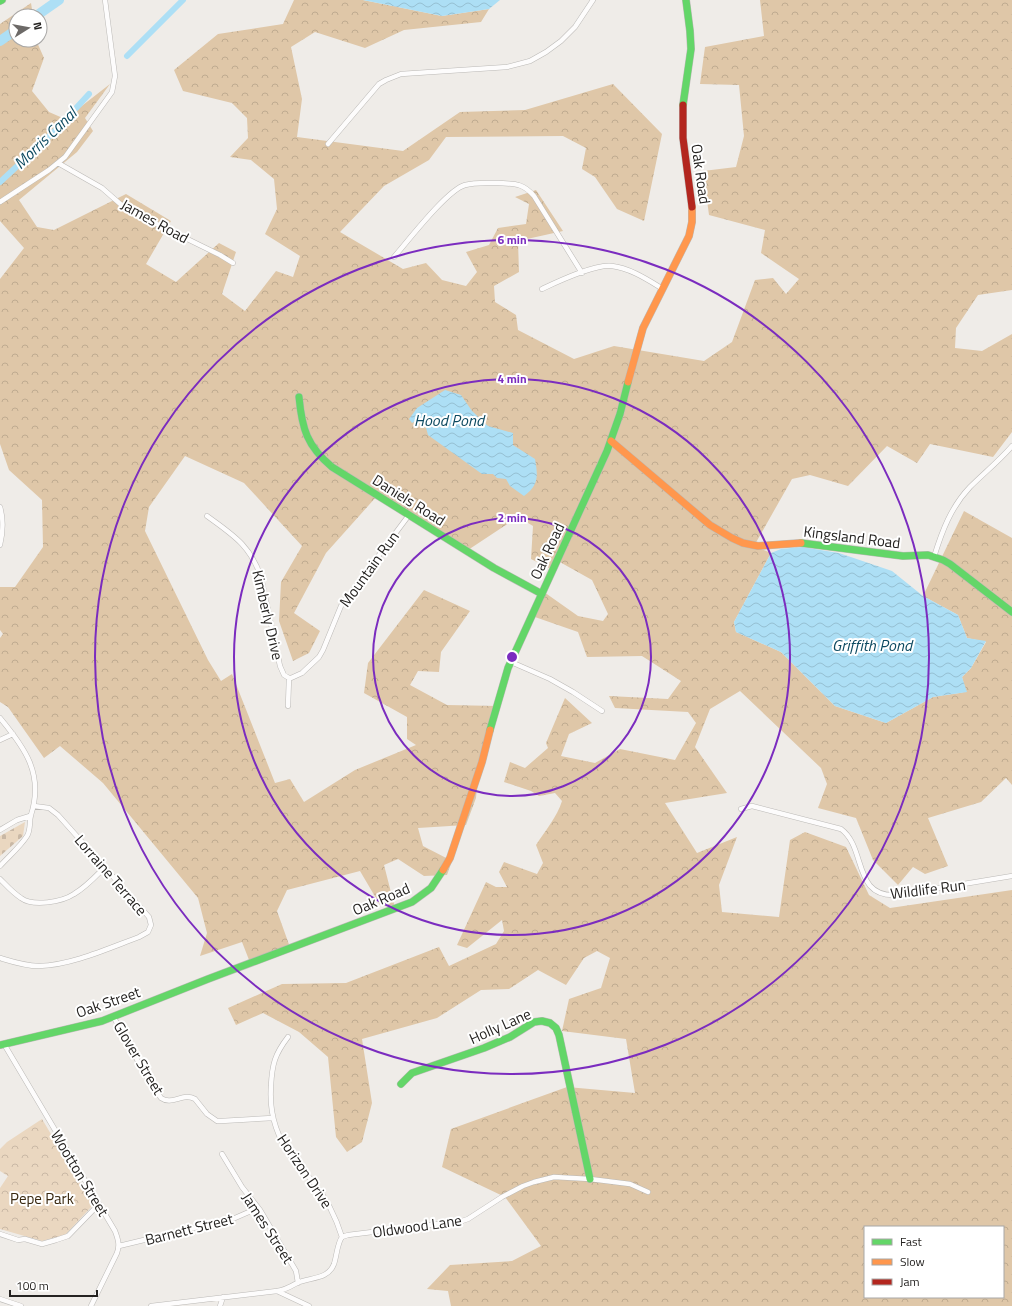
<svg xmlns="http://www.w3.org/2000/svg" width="1012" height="1306" font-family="'Titillium Web',sans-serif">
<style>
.forest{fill:url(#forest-crowns);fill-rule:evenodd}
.cemetery{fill:url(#cemetery-stones)}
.park{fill:url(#park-crowns)}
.water{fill:url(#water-waves)}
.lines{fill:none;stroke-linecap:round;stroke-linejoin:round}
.canal{stroke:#addff5;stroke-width:6}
.river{stroke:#addff5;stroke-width:10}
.street-casing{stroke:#bbb9b6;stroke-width:5.5}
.fast-casing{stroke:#bbb9b6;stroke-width:8}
.slow-casing{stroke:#bbb9b6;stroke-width:8}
.jam-casing{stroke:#bbb9b6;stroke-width:8}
.street{stroke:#fdfcfc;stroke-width:4.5}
.fast{stroke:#63d668;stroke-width:7}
.slow{stroke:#ff974d;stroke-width:7}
.jam{stroke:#b3261e;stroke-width:7}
.ring{fill:none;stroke:#7b2cbf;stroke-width:2}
.labels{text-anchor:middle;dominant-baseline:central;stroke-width:4;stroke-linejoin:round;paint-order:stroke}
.street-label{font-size:15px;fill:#252321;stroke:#fff}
.park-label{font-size:15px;fill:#39280f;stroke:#fff}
.water-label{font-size:16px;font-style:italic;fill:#0d4a61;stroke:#fff}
.centre{fill:#7b2cbf;stroke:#fff;stroke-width:2}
.ring-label{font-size:12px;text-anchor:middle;font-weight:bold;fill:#7b2cbf;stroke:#fff;stroke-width:4;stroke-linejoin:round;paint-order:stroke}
</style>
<defs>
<pattern id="forest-crowns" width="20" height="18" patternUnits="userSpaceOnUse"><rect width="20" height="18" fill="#dfc7a8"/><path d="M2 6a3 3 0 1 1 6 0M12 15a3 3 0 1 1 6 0" fill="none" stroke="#bfab90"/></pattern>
<pattern id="cemetery-stones" width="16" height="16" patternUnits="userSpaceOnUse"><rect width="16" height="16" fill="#ead7c0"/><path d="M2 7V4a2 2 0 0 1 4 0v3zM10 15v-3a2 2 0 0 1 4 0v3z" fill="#c9b8a5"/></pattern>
<pattern id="park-crowns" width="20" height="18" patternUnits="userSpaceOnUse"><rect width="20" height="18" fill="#ead7c0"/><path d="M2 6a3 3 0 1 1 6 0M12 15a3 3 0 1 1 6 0" fill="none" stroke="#c9b8a5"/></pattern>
<pattern id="water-waves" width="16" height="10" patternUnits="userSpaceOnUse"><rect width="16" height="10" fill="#addff5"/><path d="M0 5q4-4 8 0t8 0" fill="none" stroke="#95bfd2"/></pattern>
</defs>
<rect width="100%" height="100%" fill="#efece8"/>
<path class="forest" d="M294 0H363L442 16 489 9 481 22 404 30 365 48 315 32 291 47 302 99 297 137 403 151 460 112 525 110 613 84 662 134 644 221 617 209 595 177 582 169 586 148 563 136 446 137 429 160 384 186 340 232 403 269 426 263 442 280 466 286 477 272 466 252 489 245 498 228 526 224 529 204 515 197 536 190 563 231 518 241 519 272 494 286 495 302 516 315 518 330 574 359 614 346 704 361 732 342 755 280 773 278 786 294 799 279 761 253 765 230 709 215 703 171 736 167 744 136 739 85 700 84 705 47 764 36 760 0H1012V290L978 295 956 328 955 348 982 351 1012 334V432L993 457 930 444 917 463 887 446 848 486 810 475 792 479 754 546 771 553 734 622 736 632 781 652 835 706 886 723 933 697 966 692 962 677 971 668 986 642 967 638 958 615 923 596 964 511 1012 538V785L1006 778 981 802 928 818 948 866 925 874 913 867 898 885 873 860 856 818 818 808 827 784 821 768 740 691 710 709 695 747 727 793 665 803 697 853 737 837 719 885 722 912 779 917 790 840 805 832 846 847 869 895 890 908 1012 890V1306H451L448 1291 427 1289 450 1265 512 1261 541 1246 505 1197 442 1167 451 1129 567 1087 635 1093 626 1039 562 1031 569 999 601 988 610 958 597 951 584 958 566 985 538 970 509 989 481 990 437 1018 362 1039 372 1103 362 1142 347 1152 336 1137 328 1057 299 1032 263 1013 236 1025 228 1008 282 984 346 983 439 947 449 966 496 944 504 931 502 920 467 948 457 945 486 882 496 887H507L499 872 504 862 537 874 543 863 536 845C545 831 557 817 562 801L555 793 539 796 531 791 504 782 510 762 525 768 548 748 546 743 565 698 592 723 569 734 561 756 595 763 620 749 675 760 696 723 688 712 615 708 609 696 668 699 681 681 642 656 587 657 578 632 532 616 544 592 578 616 603 621 608 614 592 580 558 561 553 570 531 559 533 526 518 517 468 550 377 496 326 553 294 613 320 631 309 653 293 661 279 621 281 582 302 546 244 483 185 456 149 507 145 531 208 660 221 681 232 674 275 783 290 779 304 802 355 770 416 745 407 739V717L364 693 368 663 424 590 470 611 441 652 439 672 418 671 410 685 447 705 498 706 479 767 476 798 466 825 418 828 423 846 452 861 447 875 424 876 398 859 384 865 395 908 380 905 360 871 287 890 277 911 291 950 251 965 242 942 200 956 207 933 198 898 103 783 60 746 44 758 8 707 0 702V638L3 634 0 630V587H15L43 547 42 500 9 470 0 444V279L24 248 0 221V24L31 3 33 16H16V40H36L44 58 32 91 49 112 65 119 110 84 85 118 93 131 77 152 19 200 37 227 54 230 126 194 171 221 146 264 176 282 219 243 236 252 222 294 245 311 276 271 293 277 300 256 265 234 277 209 274 179 251 160 230 157 248 138 247 118 232 103 183 91 174 70 218 34 283 24ZM865 1227H1003V1297H865Z"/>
<path class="cemetery" d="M25 822 23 836 0 856V836Z"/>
<path class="park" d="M42 1119 93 1205 65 1235 42 1241 0 1229V1188L8 1176 0 1171V1149L7 1142Z"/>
<path class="water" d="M363 0H500L489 9 442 16Z
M445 390 461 395 472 411 488 426 513 433V445L535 459C538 476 539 485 524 496L510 486 506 479 497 478 493 474H482L428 435 425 424 418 420 412 423 409 419 417 408Z
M802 547 839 553 892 571 923 596 958 615 967 638 986 641 971 668 962 677 967 692 933 697 886 723 835 706 781 652 736 632 734 622 771 553 781 549Z"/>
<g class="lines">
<path class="canal" d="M127 56 183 0
M0 182 56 130 89 94"/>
<path class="river" d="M36 16 59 0
M0 41 16 30"/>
<g class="street-casing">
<path id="street" d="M328 144 379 84 386 80 401 74 507 67 530 61 546 52 561 41 575 27 593 0
M58 163 102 188 126 209 220 255 233 263
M0 202 49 170 65 157 112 92 115 76 105 0
M394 257C408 241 447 190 465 185 475 182 487 183 498 183 515 184 523 183 534 196L582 273
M542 289C559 281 595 264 612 266 630 268 648 280 663 289
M0 507C4 520 3 532 0 545
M207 516C233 535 250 545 261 577L280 666 284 675 289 678
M934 557C942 531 951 507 970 487 984 473 999 461 1012 446
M511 662 550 679 573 692 602 711
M289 678H291L302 673 319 657 323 650 341 606 409 515
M288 706 289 678
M0 718C25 748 44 774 31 815 29 822 31 830 27 836 20 847 9 856 0 866
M0 740 13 734
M741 809 752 806 841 829C867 848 852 898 897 895L1012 876
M0 830 17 820 30 816
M0 879C6 885 13 893 21 898 33 907 62 902 74 894 86 887 95 877 105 867
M0 958C13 962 25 966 39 966 72 965 109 948 139 937L148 932 151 925 149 917 58 815 49 808 34 806
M113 1016 145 1074 161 1098C172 1106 183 1092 195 1099L207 1114 217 1121H221L273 1118
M4 1044 115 1231C118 1239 120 1245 117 1253L91 1306
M222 1154 242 1187 260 1210 296 1271 298 1283
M0 1234 18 1240 25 1239 42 1244 56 1240 68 1236 99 1204
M342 1237 348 1235 462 1221 468 1219 502 1197 523 1186 534 1182 554 1177 590 1179 630 1184 648 1192
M119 1246 235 1218 258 1208
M277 1291C285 1290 290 1287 297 1283 310 1277 328 1280 334 1264 337 1255 337 1244 342 1237 336 1218 327 1199 314 1183 307 1174 298 1167 292 1158 276 1136 269 1112 271 1086 272 1064 275 1054 288 1037
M0 1299 21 1306
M151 1306 277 1291 309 1306
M220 1306 223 1297"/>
</g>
<g class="fast-casing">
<path id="fast" d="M0 1 2 0
M683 105 691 49 690 31 686 0
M299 397C302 429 307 446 332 467L494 568 542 594
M801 543 903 556 928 555 943 560 950 564 1012 612
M490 730 508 668 607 451 620 414 628 382
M0 1045 102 1021 208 979 412 902 431 888 443 870
M401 1084 412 1073 484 1048 510 1037 534 1022 542 1021 550 1023 556 1028 559 1035 590 1179"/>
</g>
<g class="slow-casing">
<path id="slow" d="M628 382 643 328 689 236 692 222V207
M611 441 710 525 732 538 743 543 758 546 801 543
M443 870 450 858 482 762 490 730"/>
</g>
<g class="jam-casing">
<path id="jam" d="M683 105V138L692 207"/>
</g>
<use href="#street" class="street"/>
<use href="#fast" class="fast"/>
<use href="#slow" class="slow"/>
<use href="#jam" class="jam"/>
</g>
<g class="ring">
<circle cx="512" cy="657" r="139"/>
<circle cx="512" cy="657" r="278"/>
<circle cx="512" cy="657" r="417"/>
</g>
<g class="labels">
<g class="street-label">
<text transform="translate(701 174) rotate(82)">Oak Road</text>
<text transform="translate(155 221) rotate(29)">James Road</text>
<text transform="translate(409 500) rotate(32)">Daniels Road</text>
<text transform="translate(852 537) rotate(7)">Kingsland Road</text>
<text transform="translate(547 551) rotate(-65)">Oak Road</text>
<text transform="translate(369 569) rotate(-54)">Mountain Run</text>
<text transform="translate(268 615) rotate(77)">Kimberly Drive</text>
<text transform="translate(111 875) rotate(49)">Lorraine Terrace</text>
<text transform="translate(928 889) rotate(-7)">Wildlife Run</text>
<text transform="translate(381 899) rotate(-23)">Oak Road</text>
<text transform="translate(108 1002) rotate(-19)">Oak Street</text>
<text transform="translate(500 1026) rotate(-24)">Holly Lane</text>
<text transform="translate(139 1058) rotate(59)">Glover Street</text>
<text transform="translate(305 1171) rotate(56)">Horizon Drive</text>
<text transform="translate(80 1173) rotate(59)">Wootton Street</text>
<text transform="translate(417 1226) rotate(-8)">Oldwood Lane</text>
<text transform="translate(268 1228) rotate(57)">James Street</text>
<text transform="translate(189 1229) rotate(-14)">Barnett Street</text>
</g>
<g class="park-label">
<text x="42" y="1198">Pepe Park</text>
</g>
<g class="water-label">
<text transform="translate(45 138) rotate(-44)">Morris Canal</text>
<text x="449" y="420">Hood Pond</text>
<text x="872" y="645">Griffith Pond</text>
</g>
</g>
<circle cx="512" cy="657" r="6" class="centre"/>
<g class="ring-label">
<text x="512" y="244">6 min</text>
<text x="512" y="383">4 min</text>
<text x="512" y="522">2 min</text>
</g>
<rect x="864" y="1226" width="140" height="72" fill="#ffffff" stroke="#a8a7a6"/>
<rect x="872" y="1239" width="20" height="6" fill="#63d668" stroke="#a8a7a6"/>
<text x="900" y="1246" font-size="12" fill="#252321">Fast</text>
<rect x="872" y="1259" width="20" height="6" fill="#ff974d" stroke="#a8a7a6"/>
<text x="900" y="1266" font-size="12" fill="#252321">Slow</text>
<rect x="872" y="1279" width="20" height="6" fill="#b3261e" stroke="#a8a7a6"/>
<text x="900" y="1286" font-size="12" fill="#252321">Jam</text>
<g transform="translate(28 28) rotate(79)"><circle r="19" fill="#ffffff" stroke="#a8a7a6"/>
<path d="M0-3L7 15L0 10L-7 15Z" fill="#6c6967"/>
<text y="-6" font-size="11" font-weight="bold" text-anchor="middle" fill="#252321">N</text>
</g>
<path d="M10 1290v6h87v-6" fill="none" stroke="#252321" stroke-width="2"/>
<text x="16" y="1290" font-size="12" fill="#252321" stroke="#ffffff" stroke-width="3" paint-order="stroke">100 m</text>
</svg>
